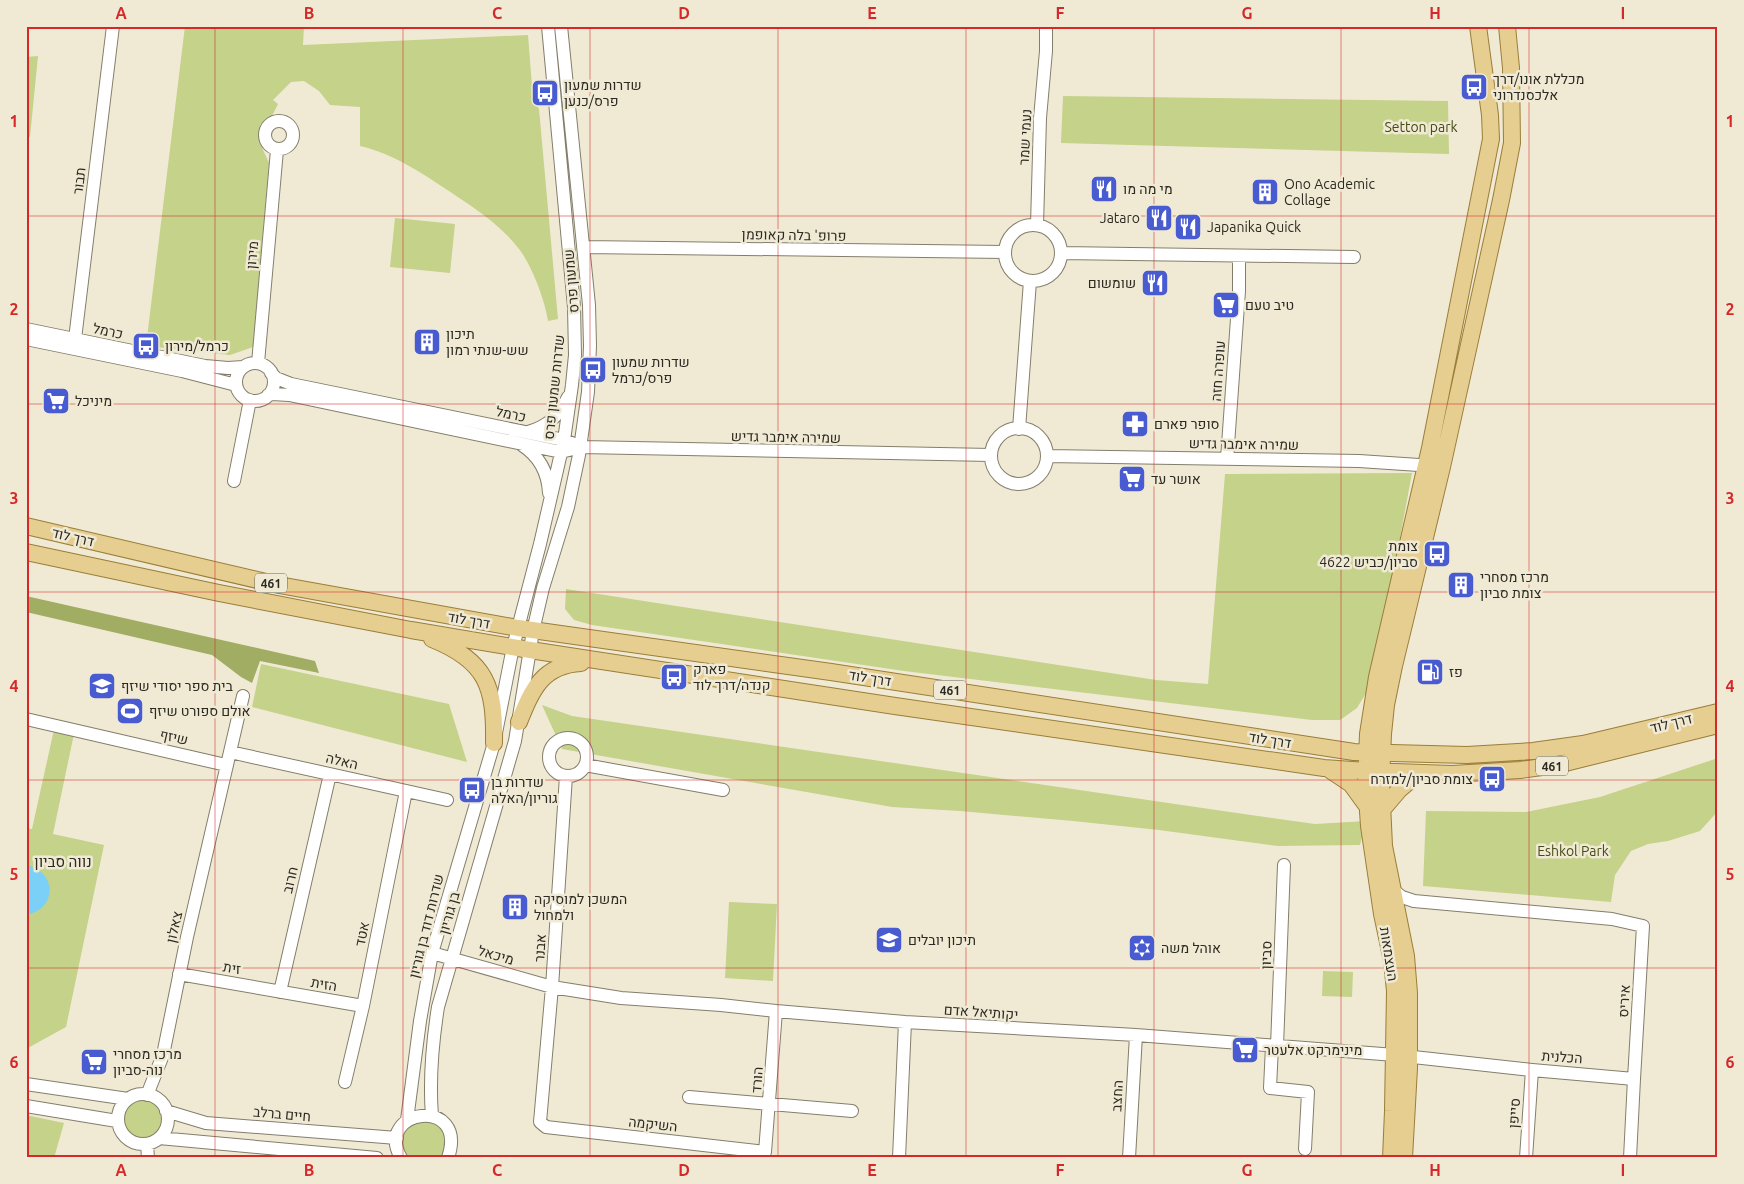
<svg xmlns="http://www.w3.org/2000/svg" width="1744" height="1184" font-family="Ubuntu,Heebo,sans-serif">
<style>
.green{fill:#c4d28a}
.forest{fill:#a0ad63}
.water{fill:#7ad0f6}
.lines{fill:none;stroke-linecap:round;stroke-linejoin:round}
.minor-casing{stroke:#837e6b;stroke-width:14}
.major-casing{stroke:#9a7e39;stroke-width:18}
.minor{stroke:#fff;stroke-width:12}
.major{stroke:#e6cd90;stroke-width:16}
.grid{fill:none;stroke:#d62828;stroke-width:1;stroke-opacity:0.55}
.labels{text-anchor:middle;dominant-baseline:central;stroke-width:5;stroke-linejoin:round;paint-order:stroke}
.shield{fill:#f0ead5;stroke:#676458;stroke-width:1}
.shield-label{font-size:12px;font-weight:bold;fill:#2c2a22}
.poi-label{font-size:14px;fill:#2c2a22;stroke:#f0ead5;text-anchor:start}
.park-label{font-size:14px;fill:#444c15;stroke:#f0ead5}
.street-label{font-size:14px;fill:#2c2a22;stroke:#f0ead5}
.neighbourhood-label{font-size:15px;fill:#2c2a22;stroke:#f0ead5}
.neatline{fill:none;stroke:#d62828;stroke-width:2}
.grid-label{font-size:16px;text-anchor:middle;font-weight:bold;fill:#d62828}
</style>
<rect width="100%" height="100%" fill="#f0ead5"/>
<path class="green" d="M185 26H304L303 45 528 35 533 99 539 109 558 319 548 321C545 300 532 266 519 249 500 224 474 208 449 191 420 172 394 154 360 146V107L330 105 319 91 304 81 291 82 273 100 278 104 272 116 260 126 259 141 269 163 253 347 230 355 146 346Z
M38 56 30 137 26 136V57Z
M1063 96 1448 101 1449 154 1061 143Z
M395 218 455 224 450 273 390 267Z
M1412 473 1379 651 1366 693 1357 708 1340 720H1312L904 671 592 625 574 620 565 609 566 589 1156 680 1208 684 1225 474Z
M261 664 449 704 467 762 252 707Z
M542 705 572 716 1230 812 1315 824 1366 821 1360 845 1278 846 1159 830 1073 821 960 811 892 807 562 749Z
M55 725 75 729 53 834 104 845 66 1027 26 1049V828L32 829Z
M1718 758V811L1700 831 1668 841 1648 844 1631 851 1615 875 1611 902 1423 886 1426 811 1526 812 1600 797Z
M729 902 777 904 773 981 725 978Z
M1323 971 1353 972 1352 997 1322 996Z
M119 1119a24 24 0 1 1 48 0a24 24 0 1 1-48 0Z
M26 1115 64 1123 54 1158H26Z
M412 1119 443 1124 446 1158H403L398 1143Z"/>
<path class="forest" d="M26 596 315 661 319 673 260 661 252 683 241 677 212 655 26 612Z"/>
<path class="water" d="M26 865C57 871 58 909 26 915Z"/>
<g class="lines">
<g class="minor-casing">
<path id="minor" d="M265 135a14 14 0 1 1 28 0a14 14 0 1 1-28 0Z
M1037 225 1040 118 1046 51V26
M1005 253a28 28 0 1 1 56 0a28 28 0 1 1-56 0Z
M583 247 1005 252
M1061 253 1354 257
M26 329 205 366 228 368 243 367
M26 339 182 371 236 385
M75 339 113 26
M258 363 277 150
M236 382a19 19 0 1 1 38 0a19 19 0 1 1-38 0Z
M271 373 276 378 291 384 564 440 572 443
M268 395 272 394 289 395 561 452 581 447 991 455
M991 456a28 28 0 1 1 56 0a28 28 0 1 1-56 0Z
M1019 429 1030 281
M528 432C548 426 559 416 568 397
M522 445C539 456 548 472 549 493
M1047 456 1359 461 1434 466
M1227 459 1239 291V256
M234 481 250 400
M26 719 226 765
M549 757a19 19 0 1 1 38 0a19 19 0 1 1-38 0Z
M230 752 447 800
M585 765 723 790
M566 776 552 987 540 1122 546 1127 765 1152 776 1011
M1393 890 1402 897 1414 901 1612 919 1643 926 1634 1079
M432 953 552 987 621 998 721 1005 776 1011 905 1022 1136 1035 1395 1055 1532 1070 1634 1079 1630 1158
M179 974 363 1006
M280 992 330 774
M1272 1046 1270 1088 1308 1092 1305 1149
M1277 1046 1284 865
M345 1082 363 1006 406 791
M26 1084 128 1099
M118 1119a25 25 0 1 1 50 0a25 25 0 1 1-50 0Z
M147 1095 163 1055 187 937 243 696
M689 1097 852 1111
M26 1106 117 1121
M166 1111 206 1123 397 1138
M432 1116C429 1078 432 1045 438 1007L515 741 533 631 543 588 568 507 579 455 588 392 590 346 589 305 561 26
M407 1120 420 1021 432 953 494 743 513 647 540 544 564 440 572 385 575 355 574 307 548 26
M159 1138 377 1158
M147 1144 148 1158
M401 1158C373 1109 469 1095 448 1158
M899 1158 905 1022
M1129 1158 1136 1035
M1526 1158 1532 1070"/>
</g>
<g class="major-casing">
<path id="major" d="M26 526 279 585 518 628 831 672 1354 752 1467 755 1533 751 1583 744 1718 712
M26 552 219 593 411 630 530 650 895 706 1324 768 1366 771 1452 774 1520 770 1557 765 1718 725
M432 639C487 661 495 687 494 743
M519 722C532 690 542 665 581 663
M1330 770 1351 784 1367 806
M1382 810 1399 790 1419 773
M1391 1158 1393 1111 1395 991 1392 961 1382 914 1369 826 1366 782 1368 734 1377 677 1430 448 1491 139 1490 115 1478 26
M1404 1158 1409 1068V993L1406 956 1384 846 1381 782 1383 734 1386 705 1394 666 1442 467 1501 200 1512 143 1511 68 1507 26"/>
</g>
<use href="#minor" class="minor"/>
<use href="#major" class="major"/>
</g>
<path class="grid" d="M215 26V1158M403 26V1158M590 26V1158M778 26V1158M966 26V1158M1154 26V1158M1341 26V1158M1529 26V1158M26 216H1718M26 404H1718M26 592H1718M26 780H1718M26 968H1718"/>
<defs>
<g id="bus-square" transform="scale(1.4375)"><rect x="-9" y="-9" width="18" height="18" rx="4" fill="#485bd0" stroke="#f0ead5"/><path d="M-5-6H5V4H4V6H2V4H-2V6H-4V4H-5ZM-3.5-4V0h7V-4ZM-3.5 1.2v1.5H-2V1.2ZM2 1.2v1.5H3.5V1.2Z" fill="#fff"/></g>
<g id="restaurant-square" transform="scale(1.4375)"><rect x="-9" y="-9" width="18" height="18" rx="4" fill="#485bd0" stroke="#f0ead5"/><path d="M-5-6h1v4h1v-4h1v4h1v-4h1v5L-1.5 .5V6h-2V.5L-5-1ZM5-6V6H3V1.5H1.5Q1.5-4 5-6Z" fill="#fff"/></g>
<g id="building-square" transform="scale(1.4375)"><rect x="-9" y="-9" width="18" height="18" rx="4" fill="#485bd0" stroke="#f0ead5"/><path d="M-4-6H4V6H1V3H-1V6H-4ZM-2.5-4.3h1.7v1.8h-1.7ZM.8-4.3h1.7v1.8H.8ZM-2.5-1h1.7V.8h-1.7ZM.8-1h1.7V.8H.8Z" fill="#fff"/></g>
<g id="supermarket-square" transform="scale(1.4375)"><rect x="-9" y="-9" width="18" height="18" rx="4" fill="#485bd0" stroke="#f0ead5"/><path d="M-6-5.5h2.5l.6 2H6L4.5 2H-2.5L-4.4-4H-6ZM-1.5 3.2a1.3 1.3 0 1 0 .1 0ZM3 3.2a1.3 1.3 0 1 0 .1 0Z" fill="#fff"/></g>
<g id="pharmacy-square" transform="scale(1.4375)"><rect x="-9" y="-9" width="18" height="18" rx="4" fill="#485bd0" stroke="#f0ead5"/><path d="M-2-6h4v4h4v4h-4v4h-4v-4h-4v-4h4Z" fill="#fff"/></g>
<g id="fuel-square" transform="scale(1.4375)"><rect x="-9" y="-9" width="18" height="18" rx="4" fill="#485bd0" stroke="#f0ead5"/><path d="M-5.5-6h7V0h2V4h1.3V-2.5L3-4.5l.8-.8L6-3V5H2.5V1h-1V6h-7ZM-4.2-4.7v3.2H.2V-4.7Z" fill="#fff"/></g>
<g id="school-square" transform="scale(1.4375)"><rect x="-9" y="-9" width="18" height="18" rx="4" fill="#485bd0" stroke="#f0ead5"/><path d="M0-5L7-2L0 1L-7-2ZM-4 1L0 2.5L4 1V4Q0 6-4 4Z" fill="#fff"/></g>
<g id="stadium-square" transform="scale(1.4375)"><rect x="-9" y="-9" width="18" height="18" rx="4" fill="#485bd0" stroke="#f0ead5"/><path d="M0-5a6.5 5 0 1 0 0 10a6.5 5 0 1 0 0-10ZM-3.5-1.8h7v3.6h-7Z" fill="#fff"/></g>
<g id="synagogue-square" transform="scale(1.4375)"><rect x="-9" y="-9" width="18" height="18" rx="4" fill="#485bd0" stroke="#f0ead5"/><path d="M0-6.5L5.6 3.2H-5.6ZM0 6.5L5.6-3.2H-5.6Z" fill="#fff"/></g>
</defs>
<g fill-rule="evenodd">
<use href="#bus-square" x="1474" y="87"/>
<use href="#bus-square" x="545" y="93"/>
<use href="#restaurant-square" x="1104" y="189"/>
<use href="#building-square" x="1265" y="192"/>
<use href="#restaurant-square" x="1159" y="218"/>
<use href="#restaurant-square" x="1188" y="227"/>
<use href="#restaurant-square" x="1155" y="283"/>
<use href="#supermarket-square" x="1226" y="305"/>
<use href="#building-square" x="427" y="342"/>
<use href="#bus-square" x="146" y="346"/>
<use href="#bus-square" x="593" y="370"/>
<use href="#supermarket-square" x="56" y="401"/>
<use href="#pharmacy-square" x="1135" y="424"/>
<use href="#supermarket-square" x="1132" y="479"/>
<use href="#bus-square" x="1437" y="554"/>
<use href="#building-square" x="1461" y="585"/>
<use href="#fuel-square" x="1430" y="672"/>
<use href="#bus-square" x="674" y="677"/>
<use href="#school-square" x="102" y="686"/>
<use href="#stadium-square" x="130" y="711"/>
<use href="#bus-square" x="1492" y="779"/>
<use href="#bus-square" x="472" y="790"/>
<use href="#building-square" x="515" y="907"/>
<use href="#school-square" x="889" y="940"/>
<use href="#synagogue-square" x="1142" y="948"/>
<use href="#supermarket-square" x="1245" y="1050"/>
<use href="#supermarket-square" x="94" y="1062"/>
</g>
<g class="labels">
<g class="shield">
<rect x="255" y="573.5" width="32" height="19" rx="4"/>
<rect x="934" y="680.5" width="32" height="19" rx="4"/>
<rect x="1536" y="756.5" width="32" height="19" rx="4"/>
</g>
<g class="shield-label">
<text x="271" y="583">461</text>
<text x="950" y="690">461</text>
<text x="1552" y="766">461</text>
</g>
<g class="poi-label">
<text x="1493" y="79">מכללת אונו/דרך<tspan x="1493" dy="16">אלכסנדרוני</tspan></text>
<text x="564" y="85">שדרות שמעון<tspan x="564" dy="16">פרס/כנען</tspan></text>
<text x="1284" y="184">Ono Academic<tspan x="1284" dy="16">Collage</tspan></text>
<text x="1123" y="189">מי מה מו</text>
<text x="1140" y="218" text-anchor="end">Jataro</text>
<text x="1207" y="227">Japanika Quick</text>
<text x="1136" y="283" text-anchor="end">שומשום</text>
<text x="1245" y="305">טיב טעם</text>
<text x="446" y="334">תיכון<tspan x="446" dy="16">שש-שנתי רמון</tspan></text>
<text x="165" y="346">כרמל/מירון</text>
<text x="612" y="362">שדרות שמעון<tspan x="612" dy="16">פרס/כרמל</tspan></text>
<text x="75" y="401">מיניכל</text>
<text x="1154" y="424">סופר פארם</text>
<text x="1151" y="479">אושר עד</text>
<text x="1418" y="546" text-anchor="end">צומת<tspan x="1418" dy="16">סביון/כביש 4622</tspan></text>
<text x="1480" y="577">מרכז מסחרי<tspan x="1480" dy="16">צומת סביון</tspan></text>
<text x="693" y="669">פארק<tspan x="693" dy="16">קנדה/דרך לוד</tspan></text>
<text x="1449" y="672">פז</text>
<text x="121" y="686">בית ספר יסודי שיזף</text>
<text x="149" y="711">אולם ספורט שיזף</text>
<text x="1473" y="779" text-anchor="end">צומת סביון/למזרח</text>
<text x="491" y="782">שדרות בן<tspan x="491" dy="16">גוריון/האלה</tspan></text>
<text x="534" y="899">המשכן למוסיקה<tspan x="534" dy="16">ולמחול</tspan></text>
<text x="908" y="940">תיכון יובלים</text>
<text x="1161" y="948">אוהל משה</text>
<text x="1264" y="1050">מינימרקט אלעטר</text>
<text x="113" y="1054">מרכז מסחרי<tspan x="113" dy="16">נוה-סביון</tspan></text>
</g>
<g class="park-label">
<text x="1421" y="127">Setton park</text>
<text x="1573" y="851">Eshkol Park</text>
</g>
<g class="street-label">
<text transform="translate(1025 137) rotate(-87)">נעמי שמר</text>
<text transform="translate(79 181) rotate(-83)">תבור</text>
<text transform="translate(794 235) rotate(1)">פרופ' בלה קאופמן</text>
<text transform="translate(252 255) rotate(-85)">מירון</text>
<text transform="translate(571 281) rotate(-95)">שמעון פרס</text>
<text transform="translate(108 331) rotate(12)">כרמל</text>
<text transform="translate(1218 371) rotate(-86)">עופרה חזה</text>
<text transform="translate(554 387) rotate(-84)">שדרות שמעון פרס</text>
<text transform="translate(511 414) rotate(12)">כרמל</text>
<text transform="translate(786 437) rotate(1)">שמירה אימבר גדיש</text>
<text transform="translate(1244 444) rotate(1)">שמירה אימבר גדיש</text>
<text transform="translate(73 537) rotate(13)">דרך לוד</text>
<text transform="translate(469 620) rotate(10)">דרך לוד</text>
<text transform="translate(870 678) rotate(9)">דרך לוד</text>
<text transform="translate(1671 723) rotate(-14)">דרך לוד</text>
<text transform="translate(174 737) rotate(13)">שיזף</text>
<text transform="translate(1270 740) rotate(9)">דרך לוד</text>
<text transform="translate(342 761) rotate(13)">האלה</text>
<text transform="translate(290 880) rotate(-77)">חרוב</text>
<text transform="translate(449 913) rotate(-74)">בן גוריון</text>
<text transform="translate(426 926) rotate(-76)">שדרות דוד בן גוריון</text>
<text transform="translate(174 927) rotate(-77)">צאלון</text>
<text transform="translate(362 934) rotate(-78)">אטד</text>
<text transform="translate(540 948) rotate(-86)">אבנר</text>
<text transform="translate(1389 954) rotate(81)">העצמאות</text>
<text transform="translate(496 955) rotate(16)">מיכאל</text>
<text transform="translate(1266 955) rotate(-88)">סביון</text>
<text transform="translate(232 968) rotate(10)">זית</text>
<text transform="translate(324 984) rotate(10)">הזית</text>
<text transform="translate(1624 1001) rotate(-87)">איריס</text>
<text transform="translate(981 1012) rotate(4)">יקותיאל אדם</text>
<text transform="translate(1562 1057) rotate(4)">הכלנית</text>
<text transform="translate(757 1080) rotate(-86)">הורד</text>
<text transform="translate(1117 1096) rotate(-87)">החצב</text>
<text transform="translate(1514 1113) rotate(-86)">סייפן</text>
<text transform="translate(282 1114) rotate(5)">חיים ברלב</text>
<text transform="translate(653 1124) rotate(6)">השיקמה</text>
</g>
<g class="neighbourhood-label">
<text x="63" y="861">נווה סביון</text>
</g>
</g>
<rect width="1744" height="1184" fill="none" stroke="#f0ead5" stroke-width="55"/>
<rect x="28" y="28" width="1688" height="1128" class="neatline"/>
<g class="grid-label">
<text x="121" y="19">A</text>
<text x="309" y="19">B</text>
<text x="497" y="19">C</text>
<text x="684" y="19">D</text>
<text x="872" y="19">E</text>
<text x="1060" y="19">F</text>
<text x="1247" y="19">G</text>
<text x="1435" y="19">H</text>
<text x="1623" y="19">I</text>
<text x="14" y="127">1</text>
<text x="1730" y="127">1</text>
<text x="14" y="315">2</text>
<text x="1730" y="315">2</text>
<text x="14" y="504">3</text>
<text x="1730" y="504">3</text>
<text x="14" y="692">4</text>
<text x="1730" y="692">4</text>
<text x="14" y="880">5</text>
<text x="1730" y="880">5</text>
<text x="14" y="1068">6</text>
<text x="1730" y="1068">6</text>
<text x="121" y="1176">A</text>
<text x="309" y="1176">B</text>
<text x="497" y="1176">C</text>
<text x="684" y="1176">D</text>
<text x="872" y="1176">E</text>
<text x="1060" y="1176">F</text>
<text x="1247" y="1176">G</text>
<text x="1435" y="1176">H</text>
<text x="1623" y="1176">I</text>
</g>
</svg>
